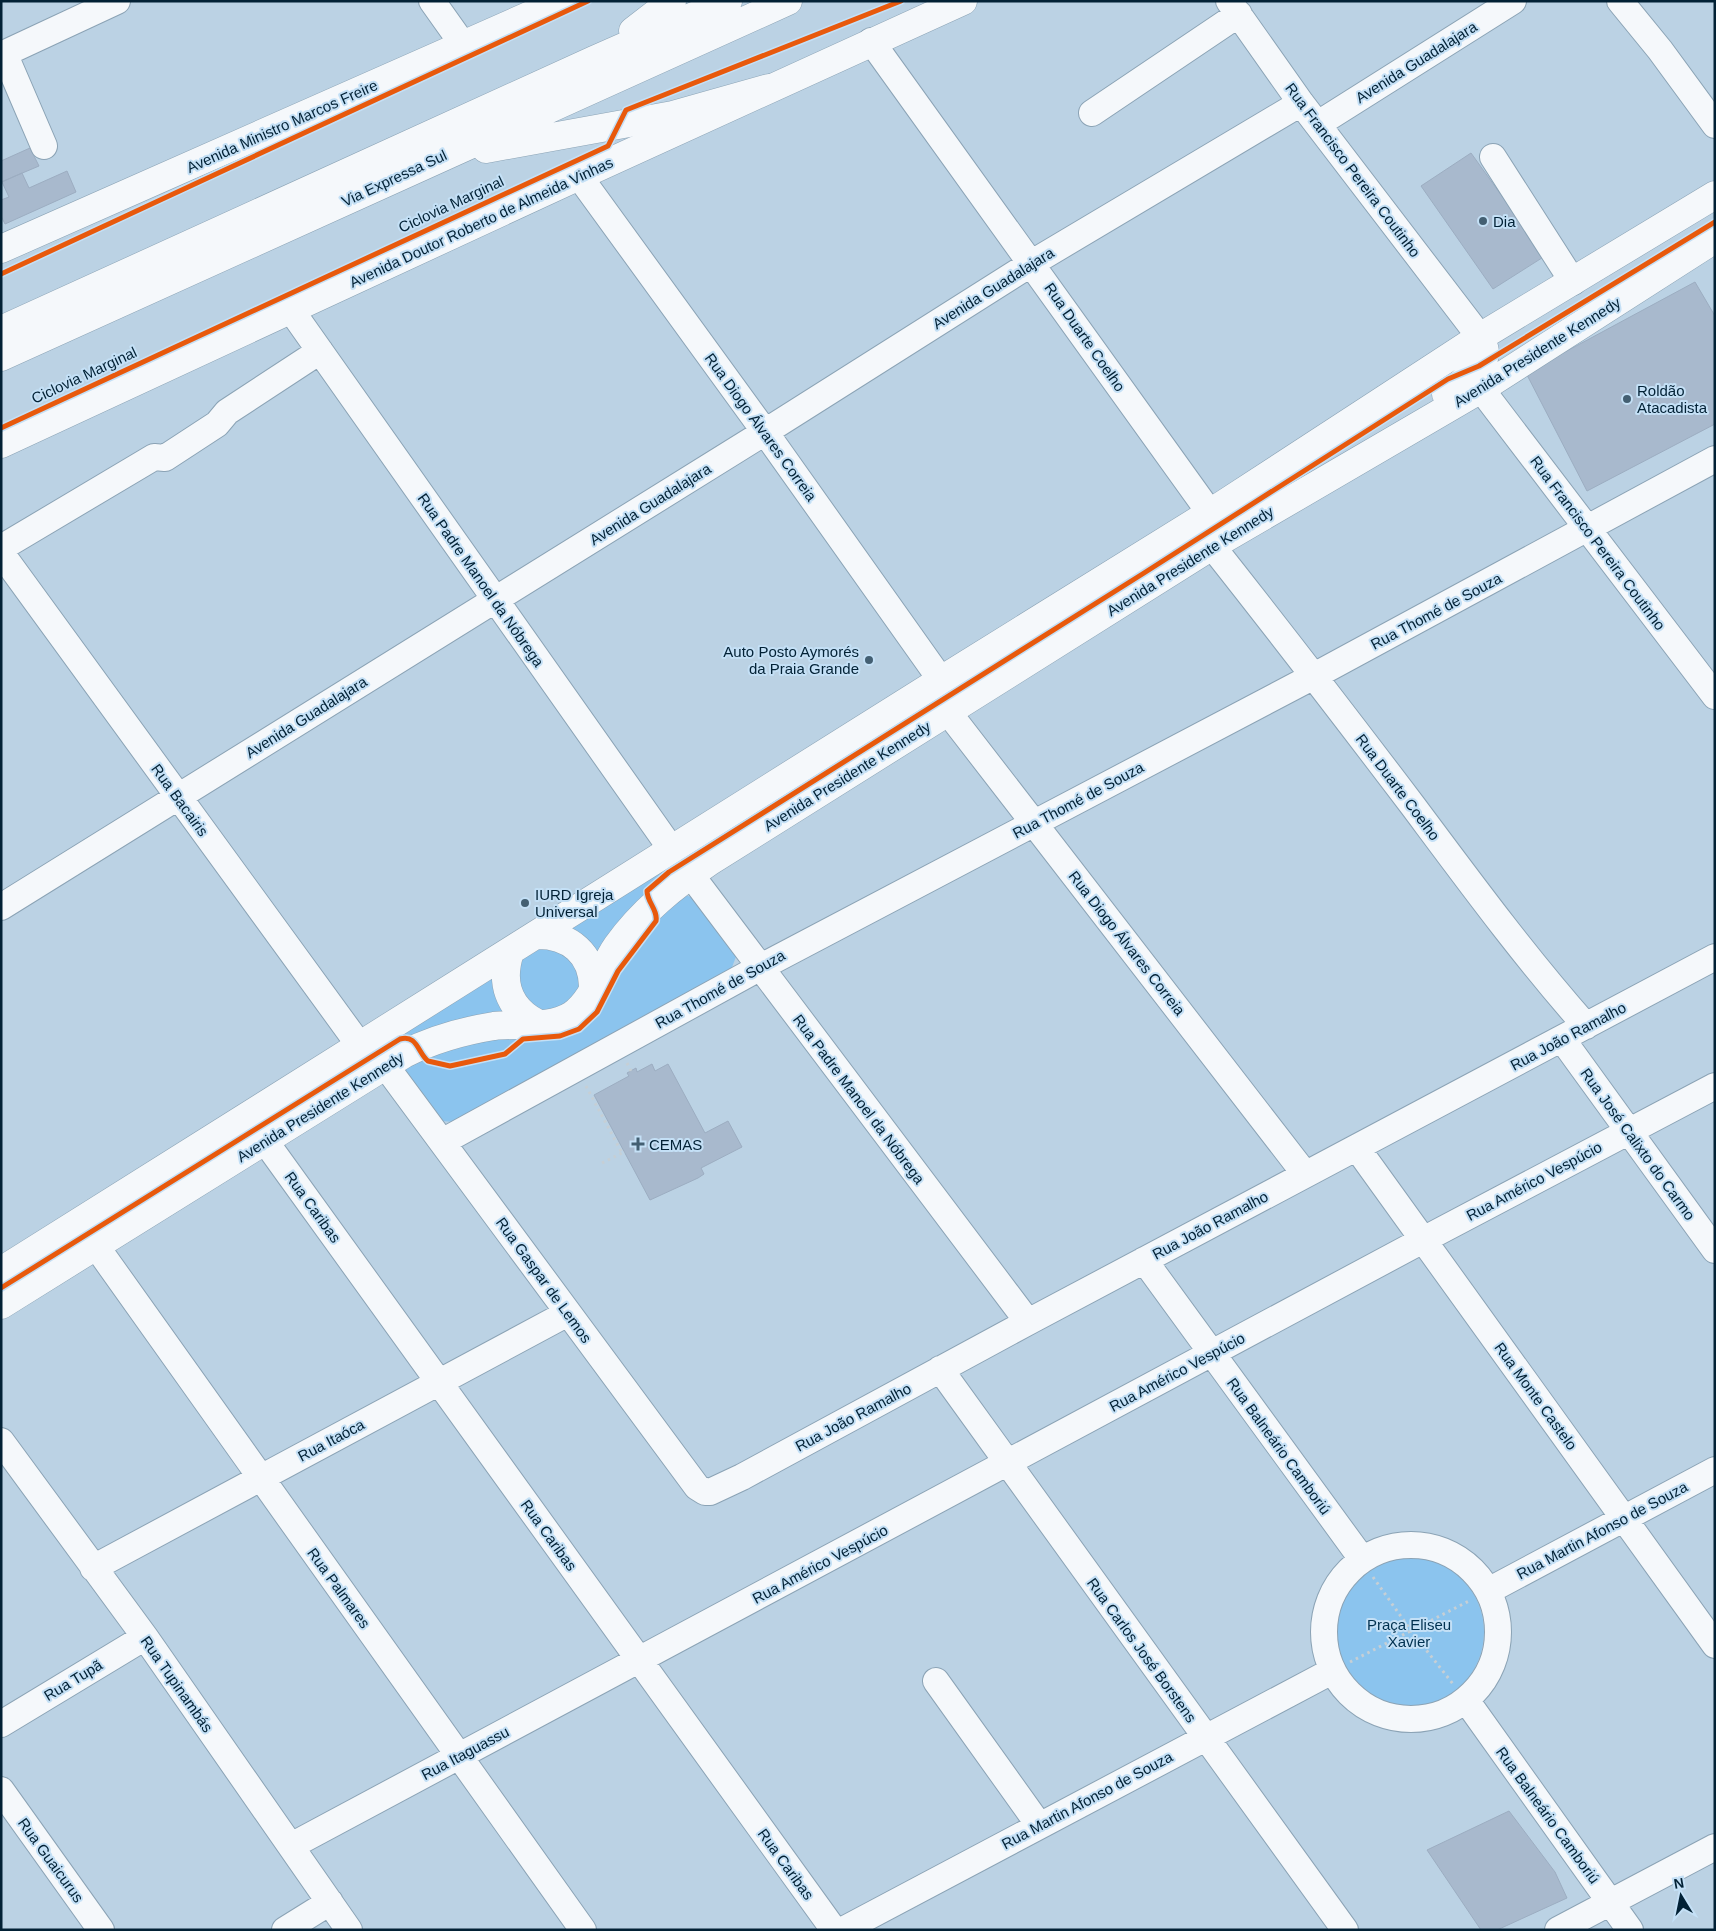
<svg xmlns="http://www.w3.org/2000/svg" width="1716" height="1931" font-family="Helvetica,sans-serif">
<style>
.green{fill:#8bc4ee}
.building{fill:#a8b9cd;stroke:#9cadc1}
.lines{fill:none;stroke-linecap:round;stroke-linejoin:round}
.minor-casing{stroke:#8ba3b5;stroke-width:28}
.major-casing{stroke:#8ba3b5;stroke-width:29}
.highway-casing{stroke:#8ba3b5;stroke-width:29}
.path{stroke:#c6cfd5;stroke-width:3;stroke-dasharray:2.5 4;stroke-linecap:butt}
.minor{stroke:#f5f8fb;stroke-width:26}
.major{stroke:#f5f8fb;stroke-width:28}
.highway{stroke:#f5f8fb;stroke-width:28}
.cycleway-casing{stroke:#c4e0f6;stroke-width:8}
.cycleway{stroke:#e8590c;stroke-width:5}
.poi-dot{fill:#435f72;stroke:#c4e0f6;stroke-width:2}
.labels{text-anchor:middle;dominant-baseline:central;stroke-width:4;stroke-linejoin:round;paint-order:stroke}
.street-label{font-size:15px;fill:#022135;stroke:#c4e0f6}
.poi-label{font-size:15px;fill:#022135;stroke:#c4e0f6;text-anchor:start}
.park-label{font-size:15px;fill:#003150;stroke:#c4e0f6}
</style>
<rect width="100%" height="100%" fill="#bbd2e4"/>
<path class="green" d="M691 850 698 859 598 951 593 950 567 928Z
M684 895 695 898 737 954 731 970 455 1122 441 1121 406 1078 405 1069 446 1046 546 1032 633 940Z
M545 946 576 961C582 997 581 1000 547 1013L523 1001 517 967 528 952Z
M491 979 496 984 505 1015 380 1057 374 1049Z
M1334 1632a75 75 0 1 1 150 0a75 75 0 1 1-150 0Z"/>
<path class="building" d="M30 148 39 166 1 182V161Z
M1471 153 1545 256 1493 289 1421 186Z
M67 171 76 192 5 224 1 216V200L9 197 2 182 22 173 29 188Z
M1695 282 1715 316V424L1587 491 1526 373Z
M652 1064 655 1071 668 1064 705 1133 728 1121 742 1147 701 1168 704 1174 698 1178 650 1200 594 1095 629 1076 627 1073 636 1068 637 1072Z
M1509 1811 1555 1872 1567 1898 1497 1930H1481L1427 1850Z"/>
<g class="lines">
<g class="minor-casing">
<path id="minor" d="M432 1 464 46
M1229 1 1301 103 1480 337
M1620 1 1660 50 1715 125
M871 41 1210 513
M4 53 44 146
M1 55 117 1
M1092 113 1239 14
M1318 124 1513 1
M1493 157 1573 282
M579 176 765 432 941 680
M291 310 672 850
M1481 389 1715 696
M1212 546C1280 632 1347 719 1413 806 1469 881 1524 956 1586 1026
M1 548 154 457 165 458 217 424 227 412 320 351
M1 553 360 1046
M948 712 1305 1174
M691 875 1028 1322
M1 907 765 432 1032 263 1301 103
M1562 1039 1715 1250
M385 1065 697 1487 705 1492H710L742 1477 1028 1322 1715 957
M265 1141 834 1930
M442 1142 759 968 1314 676 1715 459
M1357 1148 1715 1645
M96 1246 583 1930
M1144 1260 1362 1559
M940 1369 1345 1930
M1 1441 145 1637 349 1930
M1324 1632a87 87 0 1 1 174 0a87 87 0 1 1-174 0Z
M93 1568 568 1313
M1488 1591 1715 1470
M936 1681 1039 1825
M1466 1700 1630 1930
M1 1724 145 1637
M1 1790 101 1930
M291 1846 1423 1240 1715 1086
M285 1930 330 1902
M843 1930 1332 1671
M1558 1930 1715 1847"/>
</g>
<g class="major-casing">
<path id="major" d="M1 249 562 1
M1446 394C1457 387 1485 367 1485 353 1485 347 1482 342 1480 337
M1 444 579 176 963 1
M538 935C570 935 592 954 593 986
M510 952C500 982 508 1008 537 1023
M1 1271 941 680 1210 513 1480 337 1715 195
M1 1305 404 1054C432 1040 463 1031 494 1026 519 1023 550 1029 572 1015 594 1000 602 967 617 946 642 911 674 886 709 862L1212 546 1481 389 1715 239"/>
</g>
<g class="highway-casing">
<path id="highway" d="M633 31 672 1
M486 149 673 115 769 88
M1 330 594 60 728 1
M1 357 788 1"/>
</g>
<path class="path" d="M627 1063 631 1071
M586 1086 622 1153 624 1152
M602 1163 622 1153
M1373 1577 1412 1632 1453 1684
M1350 1662 1469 1601"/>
<use href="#minor" class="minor"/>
<use href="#major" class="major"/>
<use href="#highway" class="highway"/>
<g class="cycleway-casing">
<path id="cycleway" d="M1 274 588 1
M1 428 608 146 626 110 901 1
M1 1288 400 1039C417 1034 418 1053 428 1061L450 1066 505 1054 523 1039 560 1036 579 1029 597 1012 618 971 656 921C658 910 647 902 647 891L669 872 1144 573 1448 379 1479 366 1715 222"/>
</g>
<use href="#cycleway" class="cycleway"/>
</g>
<g class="poi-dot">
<circle cx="1483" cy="221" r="5"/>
<circle cx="1627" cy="399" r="5"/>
<circle cx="869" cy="660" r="5"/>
<circle cx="525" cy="903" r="5"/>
<path d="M635.5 1136.5h5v5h5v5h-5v5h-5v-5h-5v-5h5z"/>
</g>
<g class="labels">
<g class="street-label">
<text transform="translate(1416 62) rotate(-32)">Avenida Guadalajara</text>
<text transform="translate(282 126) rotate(-24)">Avenida Ministro Marcos Freire</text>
<text transform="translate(1353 170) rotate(53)">Rua Francisco Pereira Coutinho</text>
<text transform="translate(394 178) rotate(-25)">Via Expressa Sul</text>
<text transform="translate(451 204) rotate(-25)">Ciclovia Marginal</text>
<text transform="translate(481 222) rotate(-25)">Avenida Doutor Roberto de Almeida Vinhas</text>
<text transform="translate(993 288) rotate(-32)">Avenida Guadalajara</text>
<text transform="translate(1085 337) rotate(55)">Rua Duarte Coelho</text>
<text transform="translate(1537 352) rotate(-32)">Avenida Presidente Kennedy</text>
<text transform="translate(84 375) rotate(-25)">Ciclovia Marginal</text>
<text transform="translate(761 427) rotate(54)">Rua Diogo Álvares Correia</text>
<text transform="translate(650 504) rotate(-32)">Avenida Guadalajara</text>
<text transform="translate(1598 543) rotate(53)">Rua Francisco Pereira Coutinho</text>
<text transform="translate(1190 561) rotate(-32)">Avenida Presidente Kennedy</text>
<text transform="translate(481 580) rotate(55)">Rua Padre Manoel da Nóbrega</text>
<text transform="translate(1436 611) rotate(-28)">Rua Thomé de Souza</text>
<text transform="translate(306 717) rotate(-32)">Avenida Guadalajara</text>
<text transform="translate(847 776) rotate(-32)">Avenida Presidente Kennedy</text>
<text transform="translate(1398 787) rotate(53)">Rua Duarte Coelho</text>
<text transform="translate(180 800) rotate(54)">Rua Bacairis</text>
<text transform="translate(1078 800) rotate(-28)">Rua Thomé de Souza</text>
<text transform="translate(1127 943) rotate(52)">Rua Diogo Álvares Correia</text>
<text transform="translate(720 989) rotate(-29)">Rua Thomé de Souza</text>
<text transform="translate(1568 1036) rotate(-28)">Rua João Ramalho</text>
<text transform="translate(859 1099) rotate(53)">Rua Padre Manoel da Nóbrega</text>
<text transform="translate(320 1107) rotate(-32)">Avenida Presidente Kennedy</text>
<text transform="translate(1638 1144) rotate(54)">Rua José Calixto do Carmo</text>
<text transform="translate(1534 1181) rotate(-28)">Rua Américo Vespúcio</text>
<text transform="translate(313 1207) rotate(54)">Rua Caribas</text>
<text transform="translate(1210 1225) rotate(-28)">Rua João Ramalho</text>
<text transform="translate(544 1280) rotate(54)">Rua Gaspar de Lemos</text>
<text transform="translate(1177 1372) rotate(-28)">Rua Américo Vespúcio</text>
<text transform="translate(1536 1396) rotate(54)">Rua Monte Castelo</text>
<text transform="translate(853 1417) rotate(-28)">Rua João Ramalho</text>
<text transform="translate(331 1440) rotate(-28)">Rua Itaóca</text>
<text transform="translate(1279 1446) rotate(54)">Rua Balneário Camboriú</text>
<text transform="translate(1602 1530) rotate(-28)">Rua Martin Afonso de Souza</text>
<text transform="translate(549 1535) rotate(54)">Rua Caribas</text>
<text transform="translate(820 1564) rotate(-28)">Rua Américo Vespúcio</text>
<text transform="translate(339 1588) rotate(54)">Rua Palmares</text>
<text transform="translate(1142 1650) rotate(54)">Rua Carlos José Borstens</text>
<text transform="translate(73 1680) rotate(-31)">Rua Tupã</text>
<text transform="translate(177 1684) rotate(55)">Rua Tupinambás</text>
<text transform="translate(465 1753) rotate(-28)">Rua Itaguassu</text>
<text transform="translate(1087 1800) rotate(-28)">Rua Martin Afonso de Souza</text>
<text transform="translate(1548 1815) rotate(54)">Rua Balneário Camboriú</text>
<text transform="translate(51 1860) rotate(54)">Rua Guaicurus</text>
<text transform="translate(786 1864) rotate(54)">Rua Caribas</text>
</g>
<g class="poi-label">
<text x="1493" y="221">Dia</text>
<text x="1637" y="390">Roldão<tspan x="1637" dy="17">Atacadista</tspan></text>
<text x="859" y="651" text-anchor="end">Auto Posto Aymorés<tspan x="859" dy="17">da Praia Grande</tspan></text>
<text x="535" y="894">IURD Igreja<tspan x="535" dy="17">Universal</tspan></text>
<text x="649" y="1144">CEMAS</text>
</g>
<g class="park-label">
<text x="1409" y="1624">Praça Eliseu<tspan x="1409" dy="17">Xavier</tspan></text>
</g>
</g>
<rect width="1716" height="1931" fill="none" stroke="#022135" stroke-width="5"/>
<g transform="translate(1681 1896) rotate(350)" stroke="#c4e0f6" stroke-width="4" paint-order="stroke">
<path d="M0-4L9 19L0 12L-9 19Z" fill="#022135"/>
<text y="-8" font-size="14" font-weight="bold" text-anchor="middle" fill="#022135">N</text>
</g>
</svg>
